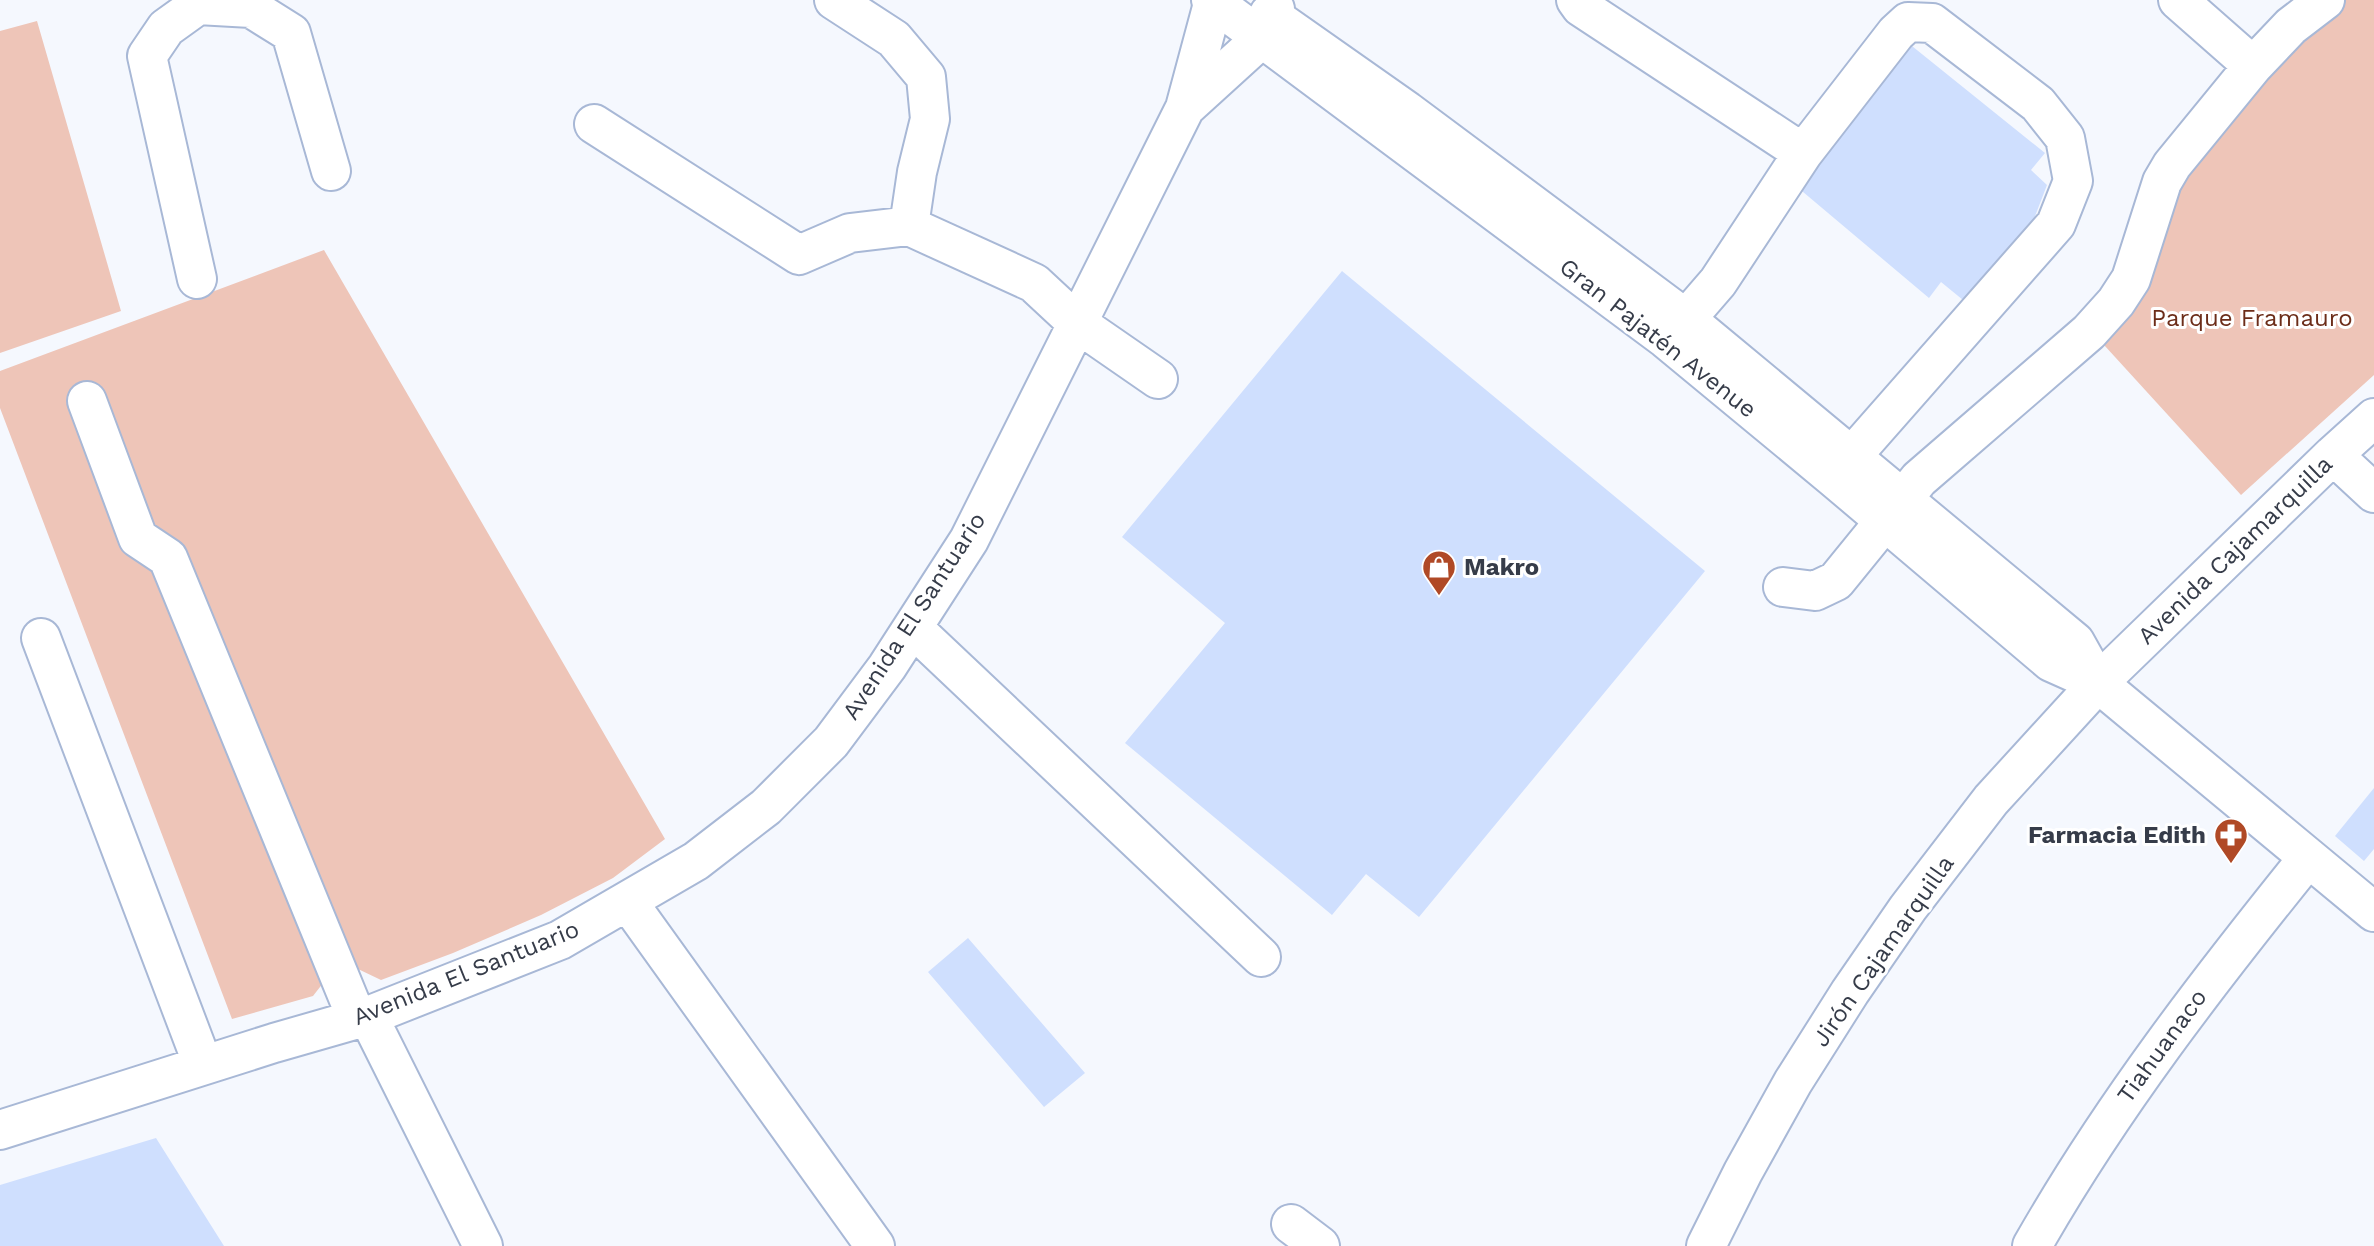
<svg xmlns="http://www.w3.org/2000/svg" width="2374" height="1246" font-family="'Work Sans',sans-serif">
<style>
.green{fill:#eec5b8}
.building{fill:#cfdffe}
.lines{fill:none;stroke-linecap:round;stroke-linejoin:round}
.minor-casing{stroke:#a8b8d6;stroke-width:42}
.major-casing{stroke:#a8b8d6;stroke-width:42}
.minor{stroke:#fff;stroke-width:38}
.major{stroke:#fff;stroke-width:38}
.labels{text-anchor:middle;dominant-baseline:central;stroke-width:6;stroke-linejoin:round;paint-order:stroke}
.park-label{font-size:24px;fill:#6c2d19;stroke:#fff}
.street-label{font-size:24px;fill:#363c49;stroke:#fff}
.poi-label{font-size:24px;font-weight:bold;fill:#363c49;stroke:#fff;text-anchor:start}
</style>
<rect width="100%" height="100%" fill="#f5f8fe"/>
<path class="green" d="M2337 0H2374V375L2241 495 2094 334 2171 174Z
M37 21 121 311 0 353V31Z
M324 250 665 839 613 878 541 915 453 953 381 980 358 969 327 978 313 996 232 1019 0 408V371Z"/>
<path class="building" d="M1902 38 2045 153 2031 170 2047 185 2032 224 1963 300 1941 282 1929 298 1790 181Z
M1342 271 1705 571 1419 917 1366 874 1332 915 1125 743 1225 623 1122 537Z
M2374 788V849L2364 861 2335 836Z
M968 938 1085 1073 1044 1107 928 972Z
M156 1138 224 1246H0V1185Z"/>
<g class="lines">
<g class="minor-casing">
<path id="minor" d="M834 0 894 39 926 77 930 119 917 172 909 226
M1576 0 1581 7 1803 153
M2178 0 2253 66
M1185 108 1262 38 1275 9
M594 124 799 255 850 233 909 226 1034 283 1077 323 1158 379
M197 279 147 56 166 28 198 5 251 8 291 33 331 171
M1686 319 1718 282 1803 153 1896 33 1908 22 1932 23 2038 104 2065 138 2073 181 2056 224 1851 457
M87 401 138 538 168 558 357 1019
M2333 455 2374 493
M1783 587 1815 591 1836 581 1919 479 2089 332 2116 302 2131 279 2162 182 2172 165 2253 66 2291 26 2325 0
M913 628 1261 957
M41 638 203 1065
M628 902 875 1246
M368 1016 483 1246
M0 1130 274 1043 368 1016 560 940 696 861 766 807 831 742 887 667 969 540 1185 108 1214 0
M1291 1224 1320 1246
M1706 1246 1743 1172 1793 1082 1850 992 1908 908 1991 800 2098 683 2333 455 2374 418
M2032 1246C2111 1107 2208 982 2308 858"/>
</g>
<g class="major-casing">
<path id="major" d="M1211 0 1666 339 1834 478 2051 662 2098 683 2374 912
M1269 14 1407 111 1686 319 2075 642 2098 683"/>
</g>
<use href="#minor" class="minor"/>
<use href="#major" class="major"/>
</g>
<defs>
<g id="shop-pin" transform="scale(1.75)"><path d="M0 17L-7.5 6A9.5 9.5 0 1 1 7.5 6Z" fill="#b04926" stroke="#fff"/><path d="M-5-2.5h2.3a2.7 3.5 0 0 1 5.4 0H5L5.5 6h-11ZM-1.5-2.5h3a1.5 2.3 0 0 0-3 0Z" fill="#fff"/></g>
<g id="pharmacy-pin" transform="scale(1.75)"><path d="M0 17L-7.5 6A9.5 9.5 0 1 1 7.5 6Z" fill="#b04926" stroke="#fff"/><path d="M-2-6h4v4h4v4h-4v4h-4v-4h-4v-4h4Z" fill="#fff"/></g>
</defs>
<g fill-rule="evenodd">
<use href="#shop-pin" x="1439" y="567"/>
<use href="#pharmacy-pin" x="2231" y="835"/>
</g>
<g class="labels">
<g class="park-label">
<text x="2252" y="318">Parque Framauro</text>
</g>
<g class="street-label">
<text transform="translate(1658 338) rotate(38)">Gran Pajatén Avenue</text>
<text transform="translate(2235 550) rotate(-44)">Avenida Cajamarquilla</text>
<text transform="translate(914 616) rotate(-57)">Avenida El Santuario</text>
<text transform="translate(1883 951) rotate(-55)">Jirón Cajamarquilla</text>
<text transform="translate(466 973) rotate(-22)">Avenida El Santuario</text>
<text transform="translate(2162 1046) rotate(-54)">Tiahuanaco</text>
</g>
<g class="poi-label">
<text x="1464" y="567">Makro</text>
<text x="2206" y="835" text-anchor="end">Farmacia Edith</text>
</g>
</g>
</svg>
